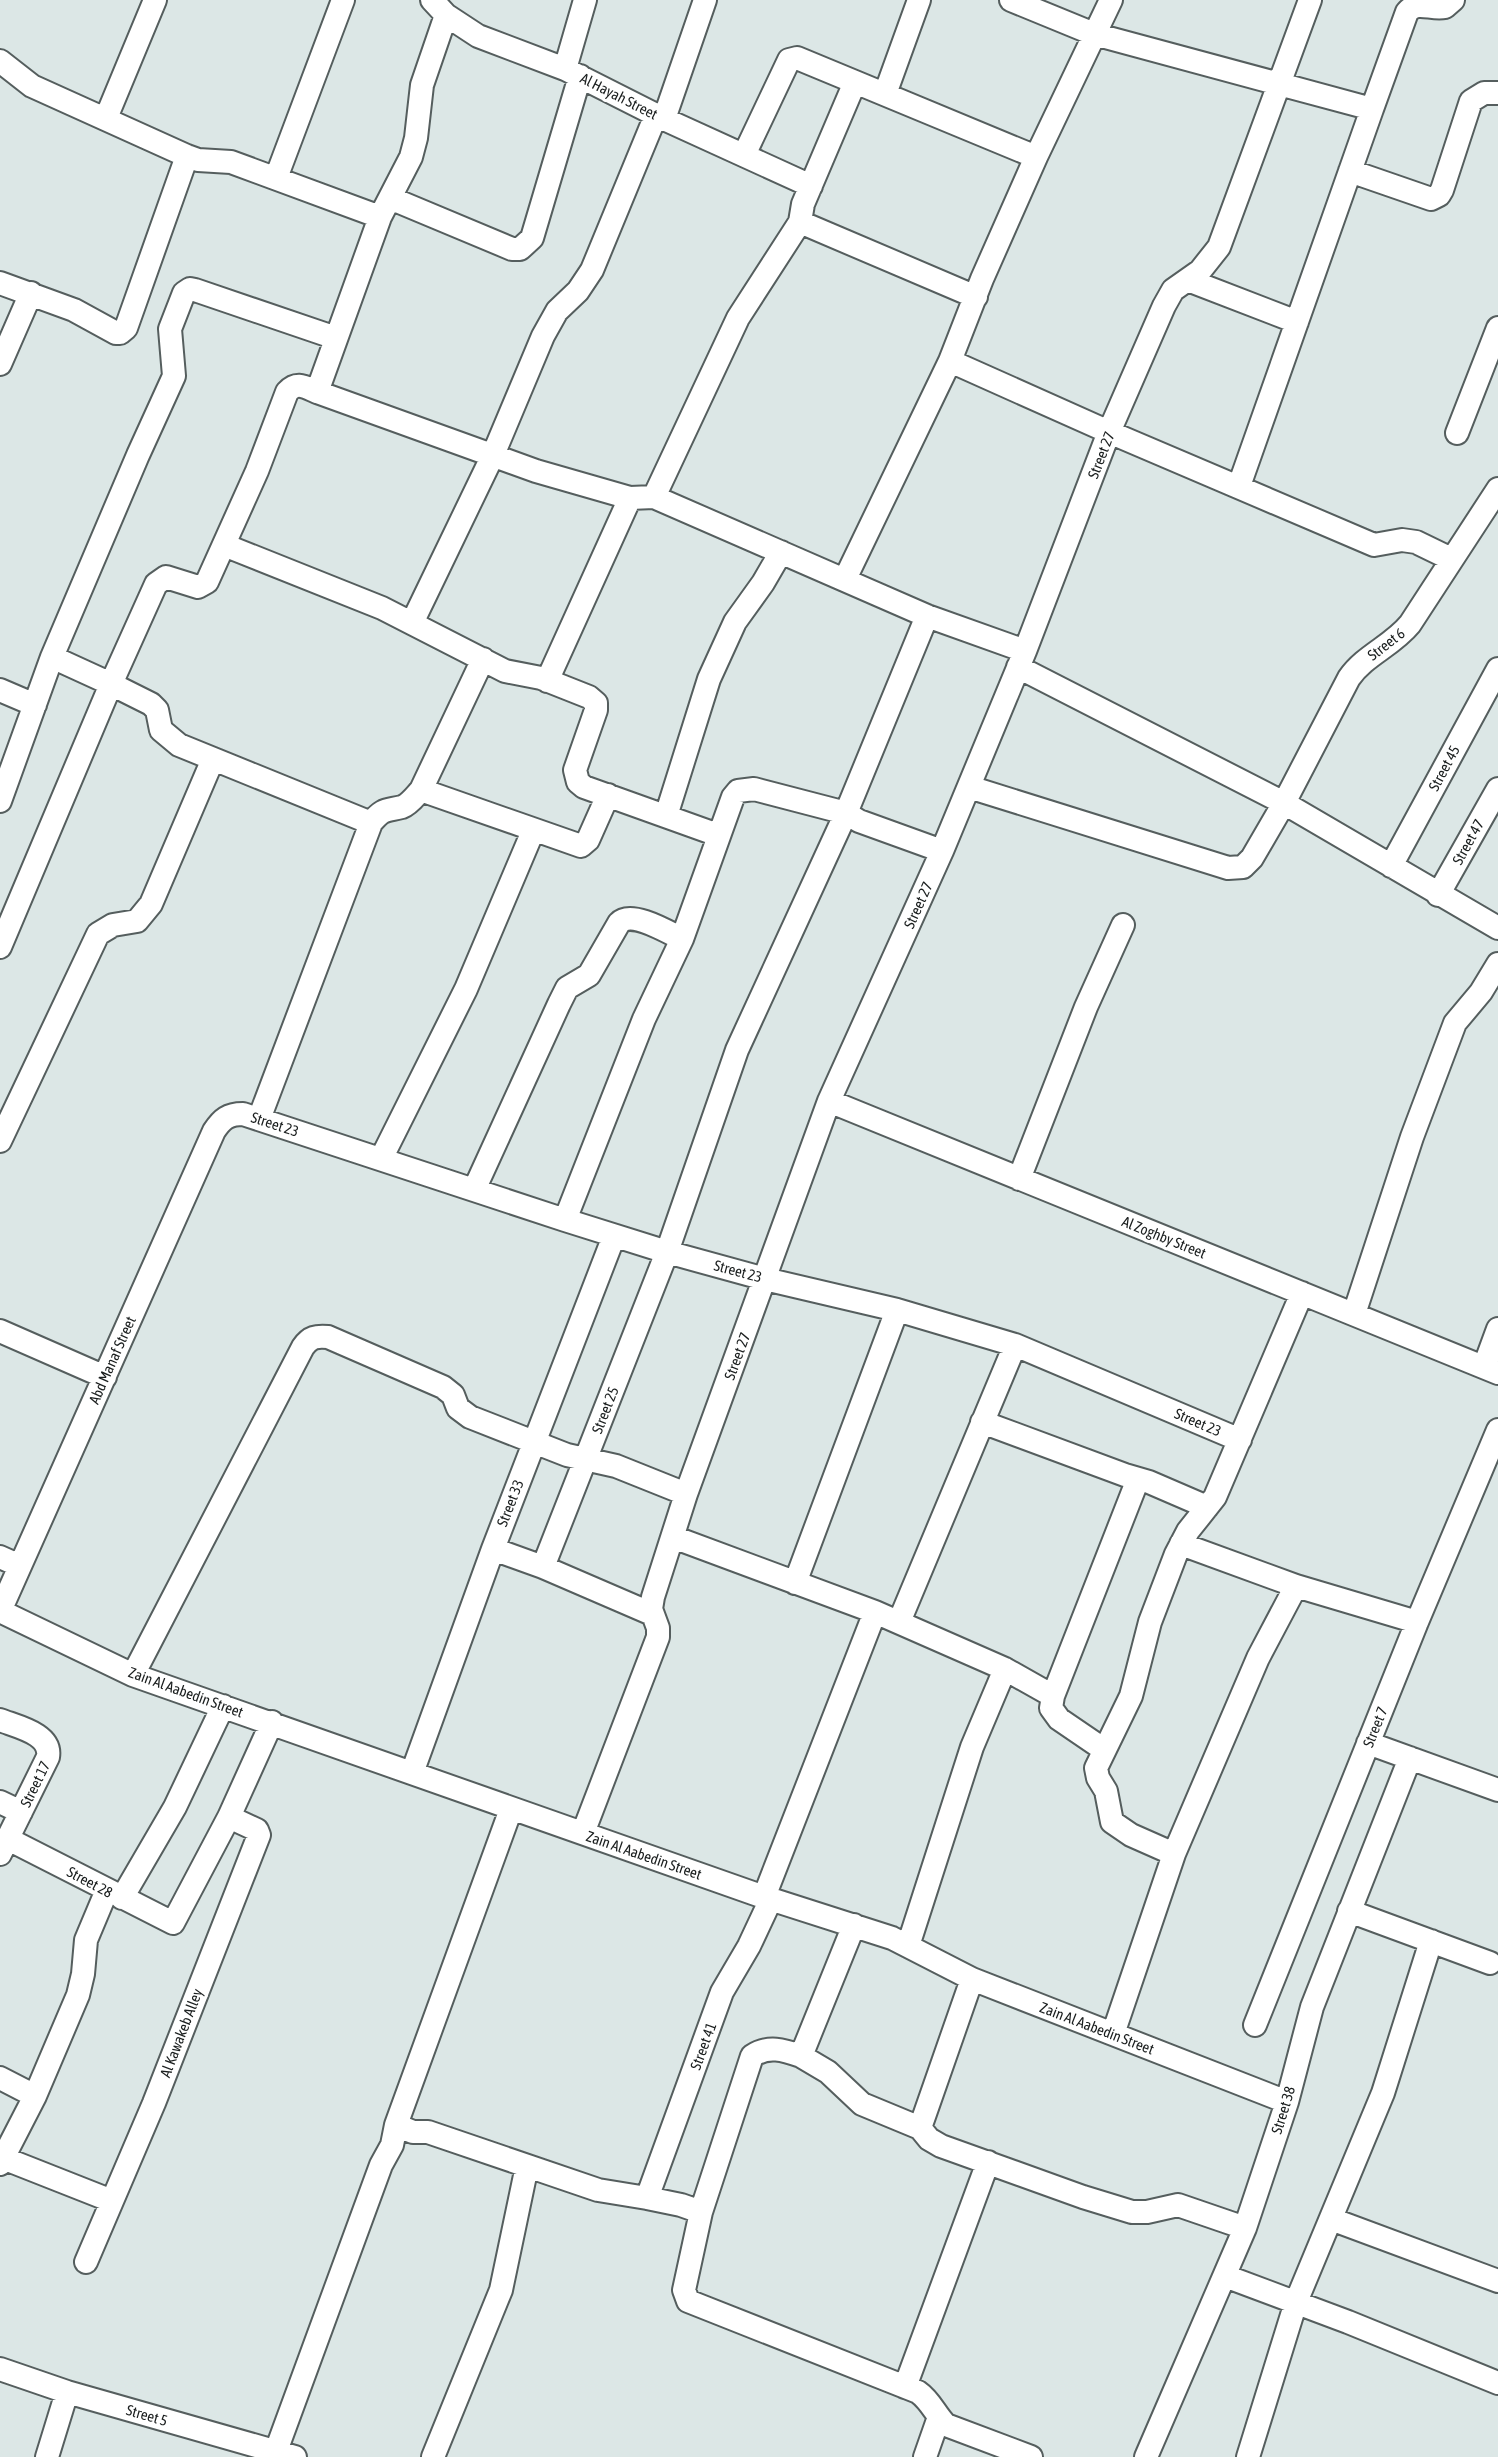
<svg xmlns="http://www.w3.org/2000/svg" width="1498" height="2457" font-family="'Asap Condensed',sans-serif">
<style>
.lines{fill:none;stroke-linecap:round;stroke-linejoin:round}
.minor-casing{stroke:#555e5e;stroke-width:26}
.minor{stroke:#fff;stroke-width:22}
.labels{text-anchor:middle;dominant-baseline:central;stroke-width:6;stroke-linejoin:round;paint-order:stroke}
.street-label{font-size:15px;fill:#1a1e1e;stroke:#fff}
</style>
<rect width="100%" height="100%" fill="#dce7e6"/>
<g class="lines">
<g class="minor-casing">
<path id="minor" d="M432 0 446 15 478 36 565 69 664 119 811 186
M1011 0 1094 34 1372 109 1239 486
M1111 0 1036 157 982 279 950 361 1109 432 1374 545 1402 540 1416 542 1451 559
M446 15 422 85 416 138 411 157 380 217 317 392 536 471 630 498 654 497 927 616 1025 651
M0 61 32 86 187 156 198 160 231 162 380 217
M565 69 585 0
M885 94 919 0
M1372 109 1407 12C1417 0 1431 10 1445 7L1453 0
M106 118 155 0
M664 119 705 0
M744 155 789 60 797 58 855 82
M1350 171 1431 199 1439 195 1442 190 1471 101 1484 93H1498
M276 178 343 0
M390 198 512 249H520L532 238 580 76
M800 222 976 297
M1188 280 1297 322
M0 283 74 310 116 333H120L126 328 187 156
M0 364 31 293
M1457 433 1498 328
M654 497 738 318 800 222 803 204 855 82 1036 157
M224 545 382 608 505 671 541 678 589 697 596 703V710L575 770 578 782 584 787 718 835
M845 579 950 361
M412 623 493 455 543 336 557 311 578 291 592 270 656 115
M52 657 111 684 156 584 166 577 198 587 207 582 257 471 287 392C297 381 305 387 317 392
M1018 667 1284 803 1498 928
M547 681 630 498
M0 690 35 705
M969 787 1228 868 1243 867 1252 858 1284 803 1349 678C1365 655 1392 646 1410 624L1498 489
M421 790 581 846 588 840 608 795
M0 801 52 657 138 455 174 376 170 329 184 293 190 289 195 290 336 338
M666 816 709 679 735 622 763 583 781 552
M1391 866 1498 669
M1438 895 1498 789
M0 947 111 684 151 704 157 710 161 730 179 745 371 823
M829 1101 1498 1373
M259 1119 371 823C383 808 386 811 402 807 410 804 416 795 421 790L483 659
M0 1141 98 934 113 925 137 921 151 904 213 759
M381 1159 466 989 533 831
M1019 1179 1086 1007 1123 925
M474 1190 559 1004 567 988 589 975 619 923C631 910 668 932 682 939
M565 1220 644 1019 682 939 733 797 738 791 754 789 846 813 927 616
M1354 1314 1412 1137 1455 1023 1481 992 1498 964
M0 1331 105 1377
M1484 1367 1498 1329
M982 1422 1125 1475 1149 1482 1207 1507
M673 1537 875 1612 1005 1669
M1181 1544 1296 1586 1417 1622
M493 1549 543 1567 652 1614
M0 1557 20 1566
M543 1567 667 1252 737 1050 846 813 859 821 942 851
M795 1583 897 1310
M0 1611 214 1131C222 1119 228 1114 243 1114L565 1220 667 1252 765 1279 897 1310 1015 1345 1240 1440
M0 1611 133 1675 764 1897 892 1938 972 1979 1287 2102
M899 1622 1015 1345
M133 1675 303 1347C310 1337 316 1336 328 1337L443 1387 453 1395 458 1408 470 1417 567 1455 616 1466 686 1494
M1053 1696 1138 1479
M0 1720C18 1727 52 1734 48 1757L0 1854
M1368 1743 1498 1790
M412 1773 493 1549 614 1236
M0 1802 21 1812
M583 1833 658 1637V1628L651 1609 653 1597 686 1494 829 1101 942 851 1025 651 1109 432 1164 306 1173 290 1200 271 1219 247 1310 0
M8 1839 173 1923 229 1817 272 1722
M1174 1854 1131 1835 1112 1822 1106 1791 1098 1778 1096 1768 1131 1696 1150 1622 1176 1554 1188 1531 1215 1497 1302 1293
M764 1897 875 1612
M122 1898 175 1807 223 1706
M1349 1911 1490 1963
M908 1946 972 1747 1005 1669 1053 1696 1051 1708 1059 1719 1103 1749
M1255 2025 1417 1622 1498 1430
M1113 2034 1174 1854 1258 1658 1296 1586
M801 2056 828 2072 862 2104 920 2128 929 2139 941 2146 1083 2197 1132 2212H1147L1178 2205 1245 2228
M0 2078 35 2096
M396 2125 511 1809
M920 2128 972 1979
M3 2158 112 2201
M0 2164 35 2096 78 1995 83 1974 86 1940 107 1890
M647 2198 722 1992 749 1946 771 1899
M701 2212 752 2056C768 2045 784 2050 801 2056L854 1925
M1331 2219 1498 2281
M86 2262 154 2103 259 1835 257 1830 229 1817
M1225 2276 1348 2322 1498 2383
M0 2369 67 2392 295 2457
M905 2387 988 2162
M276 2451 381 2165 392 2145 396 2125 413 2132H428L598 2190 647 2198 681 2205 701 2212 684 2290 688 2301 918 2392C931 2401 935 2414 946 2425L1031 2457
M47 2457 67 2392
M433 2457 501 2290 527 2166
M925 2457 939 2417
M1146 2457 1245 2228 1287 2102 1312 2007 1410 1758
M1248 2457 1296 2302 1383 2093 1431 1941"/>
</g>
<use href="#minor" class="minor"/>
</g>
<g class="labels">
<g class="street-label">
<text transform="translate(619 96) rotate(27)">Al Hayah Street</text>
<text transform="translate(1101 455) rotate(-69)">Street 27</text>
<text transform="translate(1386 644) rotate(-38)">Street 6</text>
<text transform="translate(1444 768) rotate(-62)">Street 45</text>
<text transform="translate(1468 842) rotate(-61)">Street 47</text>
<text transform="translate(918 905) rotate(-66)">Street 27</text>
<text transform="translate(275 1124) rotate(18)">Street 23</text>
<text transform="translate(1164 1237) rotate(22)">Al Zoghby Street</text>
<text transform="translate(738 1271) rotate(15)">Street 23</text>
<text transform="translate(737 1356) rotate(-70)">Street 27</text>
<text transform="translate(112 1360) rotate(-66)">Abd Manaf Street</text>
<text transform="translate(605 1410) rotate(-69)">Street 25</text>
<text transform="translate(1198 1422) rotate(23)">Street 23</text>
<text transform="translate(510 1503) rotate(-69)">Street 33</text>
<text transform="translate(186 1692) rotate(20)">Zain Al Aabedin Street</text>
<text transform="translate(1375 1727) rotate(-68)">Street 7</text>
<text transform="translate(35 1784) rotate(-64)">Street 17</text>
<text transform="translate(644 1855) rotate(19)">Zain Al Aabedin Street</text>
<text transform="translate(90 1882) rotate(28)">Street 28</text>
<text transform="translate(1097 2028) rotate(21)">Zain Al Aabedin Street</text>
<text transform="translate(181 2033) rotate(-69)">Al Kawakeb Alley</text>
<text transform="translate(703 2046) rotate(-70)">Street 41</text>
<text transform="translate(1283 2110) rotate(-73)">Street 38</text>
<text transform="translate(147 2415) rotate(16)">Street 5</text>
</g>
</g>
</svg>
